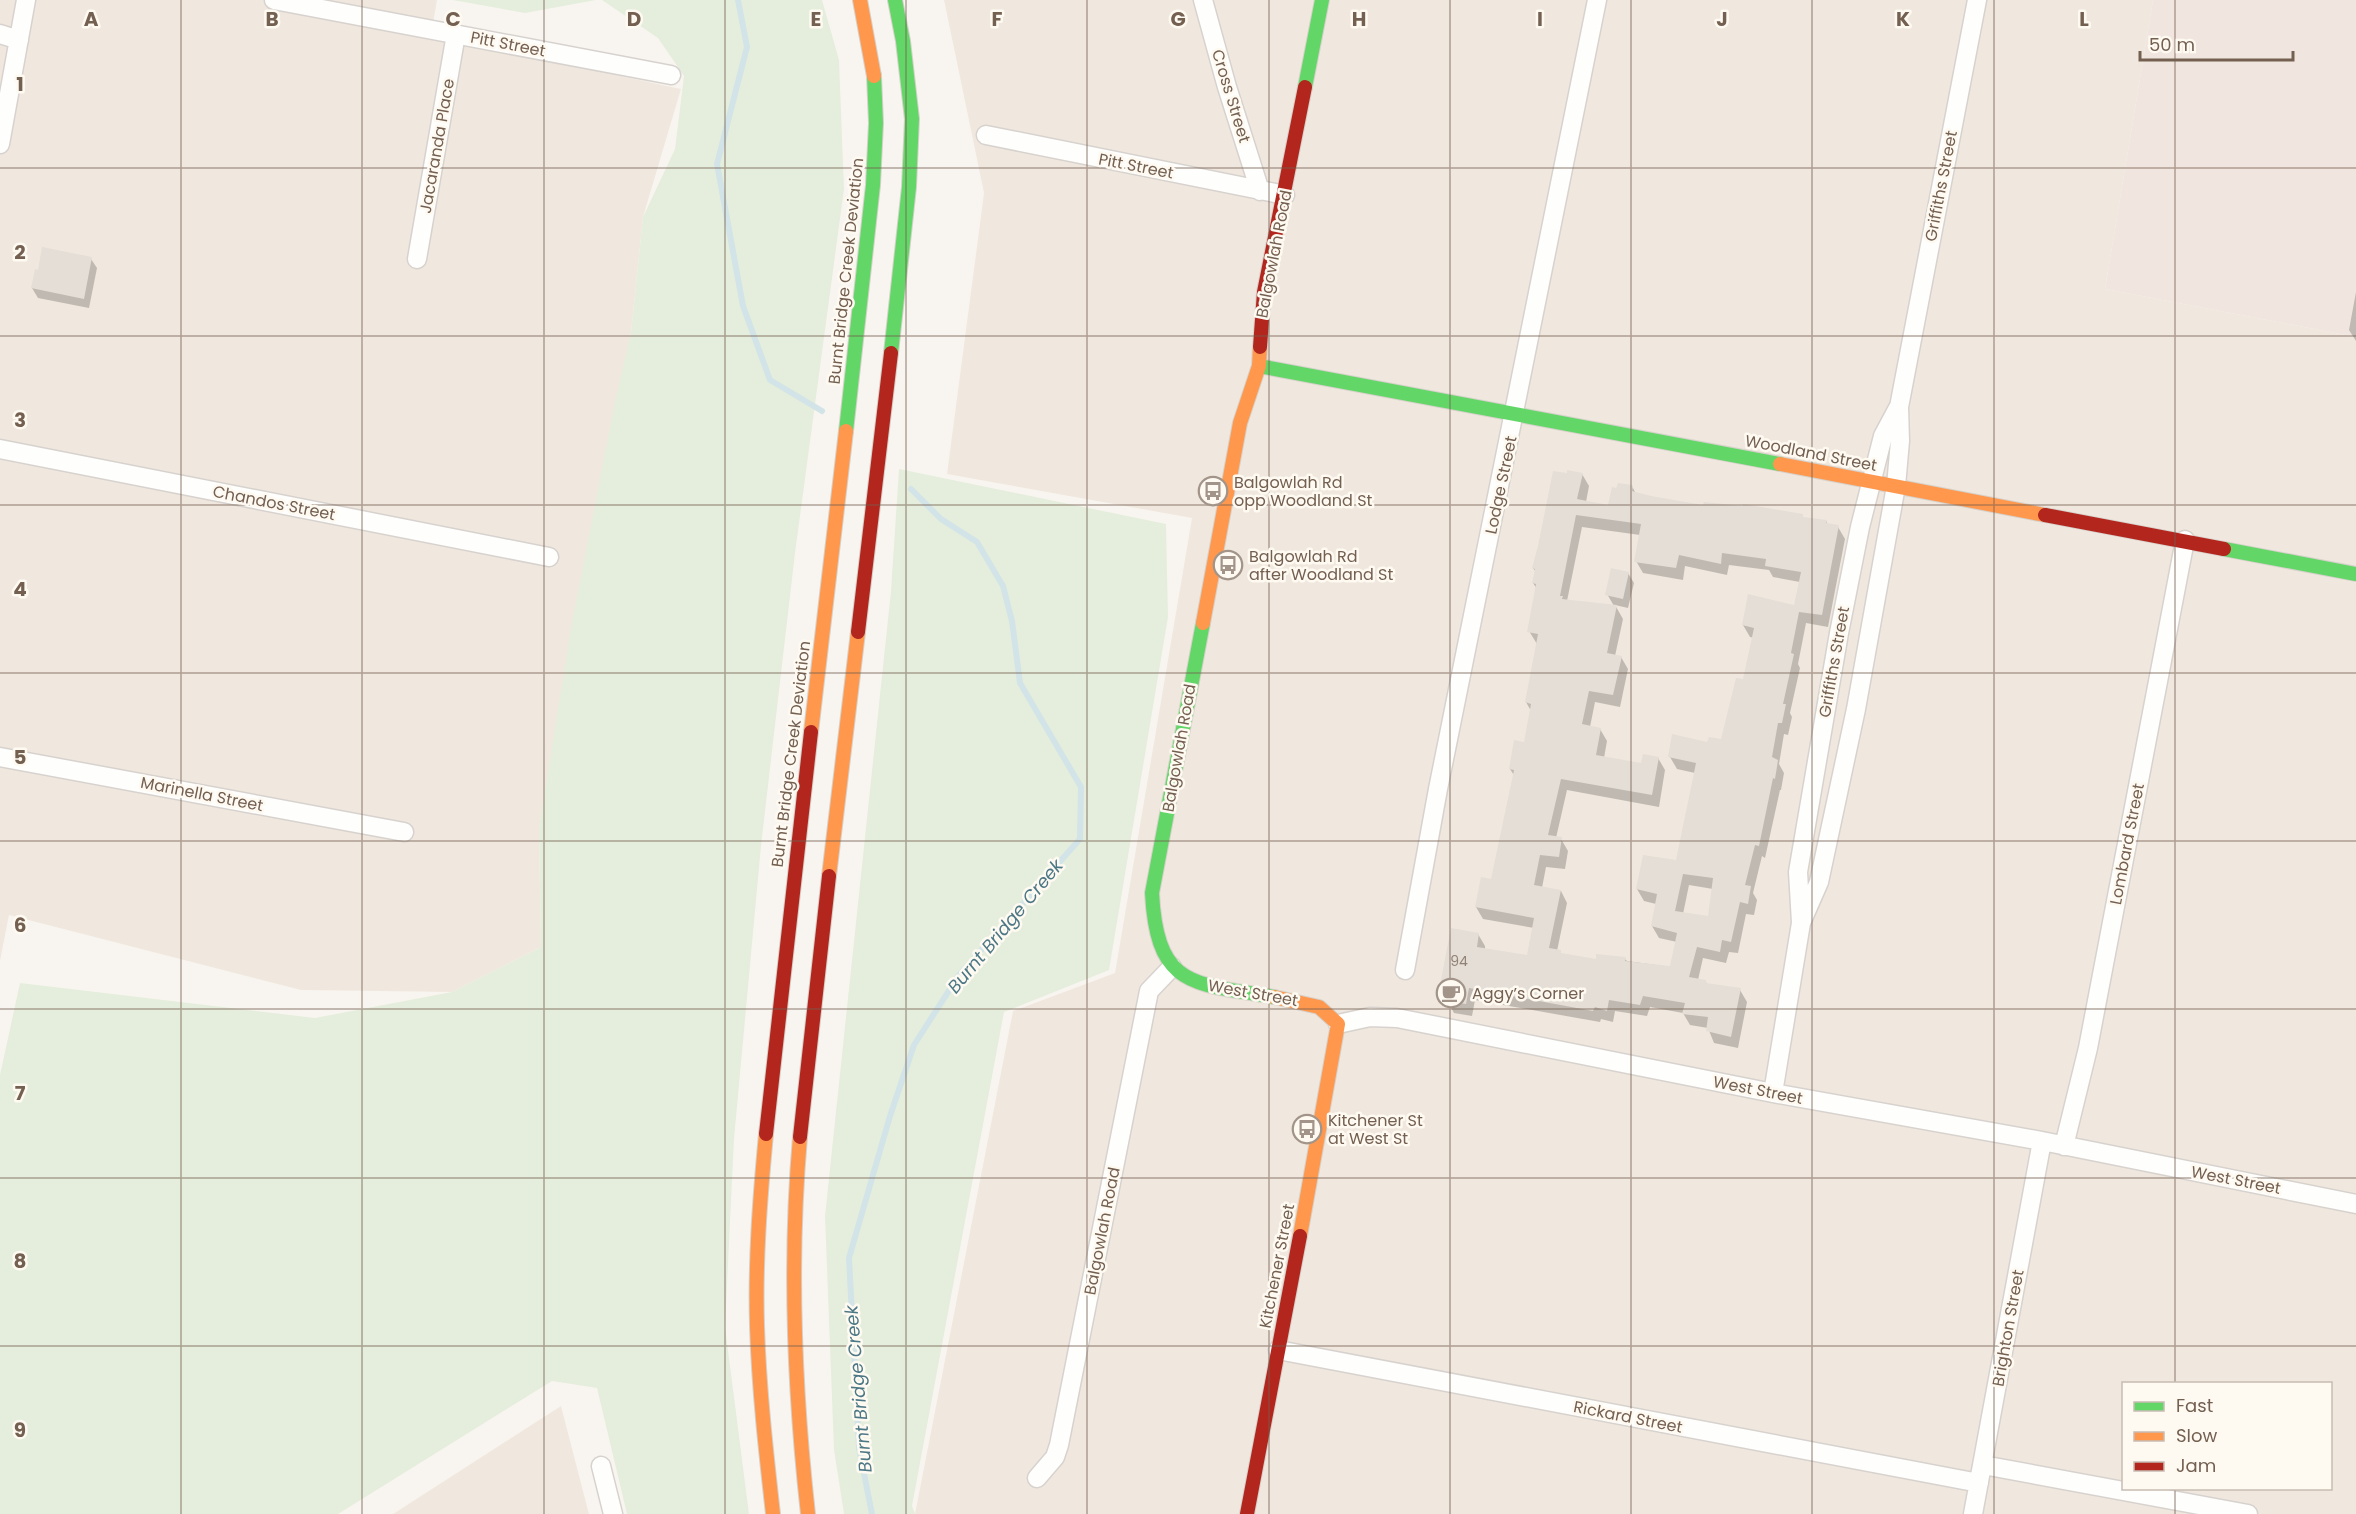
<svg xmlns="http://www.w3.org/2000/svg" width="2356" height="1514" font-family="Poppins,sans-serif">
<style>
.residential{fill:#f0e8de;fill-rule:evenodd}
.commercial{fill:#f1e6df}
.green{fill:#e5eedc}
.shadow{fill:#0003;fill-rule:evenodd}
.lines{fill:none;stroke-linecap:round;stroke-linejoin:round}
.stream{stroke:#d2e4e7;stroke-width:6}
.building{fill:#e4ded7;fill-rule:evenodd}
.street-casing{stroke:#d7d2ce;stroke-width:21}
.fast-casing{stroke:#d6d1ca;stroke-width:16}
.slow-casing{stroke:#d6d1ca;stroke-width:16}
.jam-casing{stroke:#d6d1ca;stroke-width:16}
.street{stroke:#fefefd;stroke-width:18}
.fast{stroke:#63d668;stroke-width:14}
.slow{stroke:#ff974d;stroke-width:14}
.jam{stroke:#b3261e;stroke-width:14}
.grid{fill:none;stroke:#746051;stroke-width:1.5;stroke-opacity:0.55}
.labels{text-anchor:middle;dominant-baseline:central;stroke-width:5;stroke-linejoin:round;paint-order:stroke}
.number-label{font-size:14px;fill:#928275}
.street-label{font-size:16px;fill:#746051;stroke:#fefaf2}
.poi-label{font-size:16px;fill:#746051;stroke:#fefaf2;text-anchor:start}
.water-label{font-size:18px;font-style:italic;fill:#4c7785;stroke:#fefaf2}
.grid-label{font-size:20px;text-anchor:middle;font-weight:bold;fill:#746051;stroke:#fefaf2;stroke-width:5;stroke-linejoin:round;paint-order:stroke}
</style>
<rect width="100%" height="100%" fill="#f8f5f0"/>
<path class="residential" d="M0 0H437L431 35 681 89 643 217 631 333 539 828 541 947 452 992 301 990 9 915 0 961Z
M944 0H2153L2105 289 2356 337V1514H915L1013 1011 1115 973 1192 518 947 474 984 193ZM2124 1384H2330V1488H2124Z
M561 1406 589 1514H393Z"/>
<path class="commercial" d="M2153 0H2356V337L2105 289Z"/>
<path class="green" d="M453 0H596L525 13Z
M602 0H822L839 60 844 189 795 553 761 846 734 1139 725 1327 749 1514H627L597 1388 552 1381 338 1514H0V1075L20 983 315 1018 452 992 541 947 539 828 571 628 614 407 631 333 643 217 675 149 684 76 658 38Z
M899 469 1166 524 1168 617 1109 970 1004 1012 912 1506 915 1514H844L834 1450 825 1216 891 591Z"/>
<path class="shadow" d="M91 259 97 268 89 308 38 298 32 288Z
M2356 292V341L2349 330Z
M1582 474 1589 486 1586 502 1610 506 1632 486 1636 494 1704 507 1802 516 1804 518 1826 521 1828 525 1838 527 1845 539 1828 627 1806 623 1798 664 1800 668 1790 713 1792 717 1788 735 1784 734 1779 764 1784 773 1781 790H1780L1765 858 1762 856 1753 893 1757 900 1754 915 1746 914 1738 953 1729 952 1726 963 1703 958 1698 980 1706 982 1707 984 1740 990 1747 1002 1738 1048 1714 1043 1708 1028 1690 1025 1683 1013 1650 1007 1647 1016 1615 1011 1613 1022 1601 1019 1600 1022 1475 1000 1472 1016 1454 1013 1441 989 1478 934 1485 946V950L1528 957 1534 928 1483 919 1476 907 1492 880 1515 777 1510 769 1525 743 1531 711 1526 702 1537 644 1529 631 1537 589 1533 583 1536 572 1533 568ZM1582 527 1640 535 1636 561 1643 573 1683 580 1685 566 1727 575 1729 565 1769 570 1773 577 1800 582 1795 607 1743 625 1750 637 1754 638 1744 681 1722 741 1670 757 1677 769 1695 773 1677 862 1637 889 1644 901 1656 904 1652 926 1659 938 1677 942 1671 967 1627 961 1625 959 1597 960 1562 955 1557 951 1567 903 1561 891 1542 888 1546 867 1565 869 1568 851 1561 839 1556 838 1567 790 1659 807 1665 770 1658 758 1643 765 1604 758 1607 741 1600 729 1590 727 1595 702 1620 707 1628 669 1621 657 1615 656 1623 619 1615 605 1628 608 1634 583 1628 573 1607 594 1614 606 1567 601ZM1689 885 1713 889 1709 918 1683 914Z"/>
<g class="lines">
<path class="stream" d="M738 0 747 47 717 164 743 306 770 380 822 411
M872 1514 859 1448 849 1258 890 1116 914 1045 959 975 1080 839 1081 787 1020 683 1012 621 1003 586 977 542 941 519 911 489"/>
</g>
<path class="building" d="M42 247 92 257 84 299 31 288 35 269 38 270Z
M1567 470 1583 473 1577 499 1608 505 1612 487 1616 488 1618 483 1633 485 1632 491 1651 496 1703 505 1704 502 1743 506V504L1803 514V517L1827 520 1826 523 1839 525 1822 615 1799 612 1791 653 1794 654 1783 704H1786L1782 723H1778L1772 757 1778 760 1775 779 1773 778 1759 846 1755 845 1745 885 1751 886 1748 904 1740 902 1731 942 1722 940 1720 952 1697 947 1689 977 1706 980V983L1741 988 1731 1037 1706 1031 1708 1017 1682 1014 1685 1003 1643 996 1640 1005 1609 1000 1607 1011 1595 1007 1593 1011 1469 988 1466 1004 1446 1001 1439 990 1451 928 1479 933 1477 947 1527 955 1534 918 1475 907 1481 877 1491 879 1514 770 1509 769 1514 740 1524 742 1531 704 1525 702 1538 634 1527 632 1536 584 1532 583 1535 569 1532 568 1538 546 1553 471 1567 473ZM1576 515 1641 524 1634 562 1676 568 1679 555 1721 564 1722 553 1766 559 1765 566 1801 572 1794 605 1748 594 1742 625 1754 628 1743 679 1736 678 1721 739 1709 737 1707 742 1672 734 1668 757 1696 763 1676 860 1643 855 1636 889 1657 894 1651 926 1677 933 1670 966 1625 961 1626 957 1596 954V959L1561 953V950L1549 948 1561 890 1534 885 1540 855 1559 857 1562 837 1548 835 1561 779 1652 795 1659 757 1643 754 1641 763 1596 755 1601 728 1582 724 1589 691 1613 695 1622 656 1607 653 1617 605 1562 599 1563 596H1560ZM1683 874 1713 878 1708 916 1675 911Z
M1611 568 1629 572 1623 599 1605 595Z"/>
<g class="lines">
<g class="street-casing">
<path id="street" d="M274 0 671 75
M1203 0 1227 87 1260 191
M0 34 19 40
M986 135 1285 195
M0 144 26 0
M417 259 456 34
M0 449 549 557
M0 757 404 832
M1801 923 1819 882 1856 709 1896 486 1900 441 1899 407 1977 0
M1405 970 1438 789 1597 0
M1338 1024 1370 1017 1397 1018 1773 1093 2042 1141 2356 1204
M1773 1093 1801 923 1798 872 1839 633 1860 527 1883 436 1898 408
M2064 1146 2088 1048 2185 540
M1278 1350 1979 1483
M1983 1465 2248 1514
M601 1466 613 1514
M1037 1478 1055 1457 1059 1445 1149 991 1172 967
M1973 1514 2042 1141"/>
</g>
<g class="fast-casing">
<path id="fast" d="M1305 87 1322 0
M891 353 909 187 912 119 903 41 895 0
M1259 366 1780 464
M846 431 873 185 876 123 874 76
M2224 549 2356 574
M1203 623 1152 893C1157 989 1194 983 1274 997"/>
</g>
<g class="slow-casing">
<path id="slow" d="M860 0 874 76
M1780 464 2045 515
M1203 623 1240 423 1259 366 1260 347
M811 732 846 431
M829 876 858 632
M1274 997 1319 1007 1338 1024 1300 1236
M766 1134C760 1198 755 1262 757 1326 759 1389 766 1452 773 1514
M800 1137C789 1263 794 1388 808 1514"/>
</g>
<g class="jam-casing">
<path id="jam" d="M1260 347 1264 292 1305 87
M2045 515 2224 549
M858 632 891 353
M766 1134 811 732
M800 1137 829 876
M1247 1514 1300 1236"/>
</g>
<use href="#street" class="street"/>
<use href="#fast" class="fast"/>
<use href="#slow" class="slow"/>
<use href="#jam" class="jam"/>
</g>
<path class="grid" d="M181 0V1514M362 0V1514M544 0V1514M725 0V1514M906 0V1514M1087 0V1514M1269 0V1514M1450 0V1514M1631 0V1514M1812 0V1514M1994 0V1514M2175 0V1384M0 168H2356M0 336H2356M0 505H2356M0 673H2356M0 841H2356M0 1009H2356M0 1178H2356M0 1346H2356M2175 1488V1514"/>
<defs>
<g id="bus-ring" transform="scale(1.5)"><circle r="9.5" fill="#fefaf2" stroke="#a29489" stroke-width="1.5"/><path d="M-5-6H5V4H4V6H2V4H-2V6H-4V4H-5ZM-3.5-4V0h7V-4ZM-3.5 1.2v1.5H-2V1.2ZM2 1.2v1.5H3.5V1.2Z" fill="#a29489"/></g>
<g id="cafe-ring" transform="scale(1.5)"><circle r="9.5" fill="#fefaf2" stroke="#a29489" stroke-width="1.5"/><path d="M-5.5-4.5H6V0H3Q3 3.5 0 3.5H-2.5Q-5.5 3.5-5.5 0ZM3-3.2v2h1.7v-2ZM-6 4.5H4V6H-6Z" fill="#a29489"/></g>
</defs>
<g fill-rule="evenodd">
<use href="#bus-ring" x="1213" y="491"/>
<use href="#bus-ring" x="1228" y="565"/>
<use href="#cafe-ring" x="1451" y="993"/>
<use href="#bus-ring" x="1307" y="1129"/>
</g>
<g class="labels">
<g class="number-label">
<text x="1459" y="961">94</text>
</g>
<g class="street-label">
<text transform="translate(508 44) rotate(11)">Pitt Street</text>
<text transform="translate(1231 96) rotate(73)">Cross Street</text>
<text transform="translate(437 146) rotate(-80)">Jacaranda Place</text>
<text transform="translate(1136 166) rotate(11)">Pitt Street</text>
<text transform="translate(1941 186) rotate(-79)">Griffiths Street</text>
<text transform="translate(1274 254) rotate(-79)">Balgowlah Road</text>
<text transform="translate(846 271) rotate(-84)">Burnt Bridge Creek Deviation</text>
<text transform="translate(1811 453) rotate(11)">Woodland Street</text>
<text transform="translate(1501 485) rotate(-78)">Lodge Street</text>
<text transform="translate(274 503) rotate(11)">Chandos Street</text>
<text transform="translate(1834 662) rotate(-80)">Griffiths Street</text>
<text transform="translate(1179 748) rotate(-80)">Balgowlah Road</text>
<text transform="translate(791 754) rotate(-83)">Burnt Bridge Creek Deviation</text>
<text transform="translate(202 794) rotate(11)">Marinella Street</text>
<text transform="translate(2127 844) rotate(-79)">Lombard Street</text>
<text transform="translate(1253 993) rotate(10)">West Street</text>
<text transform="translate(1758 1090) rotate(11)">West Street</text>
<text transform="translate(2236 1180) rotate(11)">West Street</text>
<text transform="translate(1102 1231) rotate(-79)">Balgowlah Road</text>
<text transform="translate(1277 1266) rotate(-79)">Kitchener Street</text>
<text transform="translate(2008 1328) rotate(-80)">Brighton Street</text>
<text transform="translate(1628 1417) rotate(11)">Rickard Street</text>
</g>
<g class="poi-label">
<text x="1234" y="482">Balgowlah Rd<tspan x="1234" dy="18">opp Woodland St</tspan></text>
<text x="1249" y="556">Balgowlah Rd<tspan x="1249" dy="18">after Woodland St</tspan></text>
<text x="1472" y="993">Aggy’s Corner</text>
<text x="1328" y="1120">Kitchener St<tspan x="1328" dy="18">at West St</tspan></text>
</g>
<g class="water-label">
<text transform="translate(1005 926) rotate(-50)">Burnt Bridge Creek</text>
<text transform="translate(858 1389) rotate(-95)">Burnt Bridge Creek</text>
</g>
</g>
<g class="grid-label">
<text x="91" y="26">A</text>
<text x="272" y="26">B</text>
<text x="453" y="26">C</text>
<text x="634" y="26">D</text>
<text x="816" y="26">E</text>
<text x="997" y="26">F</text>
<text x="1178" y="26">G</text>
<text x="1359" y="26">H</text>
<text x="1540" y="26">I</text>
<text x="1722" y="26">J</text>
<text x="1903" y="26">K</text>
<text x="2084" y="26">L</text>
<text x="20" y="91">1</text>
<text x="20" y="259">2</text>
<text x="20" y="427">3</text>
<text x="20" y="596">4</text>
<text x="20" y="764">5</text>
<text x="20" y="932">6</text>
<text x="20" y="1100">7</text>
<text x="20" y="1268">8</text>
<text x="20" y="1437">9</text>
</g>
<rect x="2122" y="1382" width="210" height="108" fill="#fefaf2" stroke="#c7bcb2" stroke-width="1.5"/>
<rect x="2134" y="1402" width="30" height="9" fill="#63d668" stroke="#c7bcb2" stroke-width="1.5"/>
<text x="2176" y="1412" font-size="18" fill="#746051">Fast</text>
<rect x="2134" y="1432" width="30" height="9" fill="#ff974d" stroke="#c7bcb2" stroke-width="1.5"/>
<text x="2176" y="1442" font-size="18" fill="#746051">Slow</text>
<rect x="2134" y="1462" width="30" height="9" fill="#b3261e" stroke="#c7bcb2" stroke-width="1.5"/>
<text x="2176" y="1472" font-size="18" fill="#746051">Jam</text>
<path d="M2140 51v9h153v-9" fill="none" stroke="#746051" stroke-width="3"/>
<text x="2149" y="51" font-size="18" fill="#746051" stroke="#fefaf2" stroke-width="4.5" paint-order="stroke">50 m</text>
</svg>
